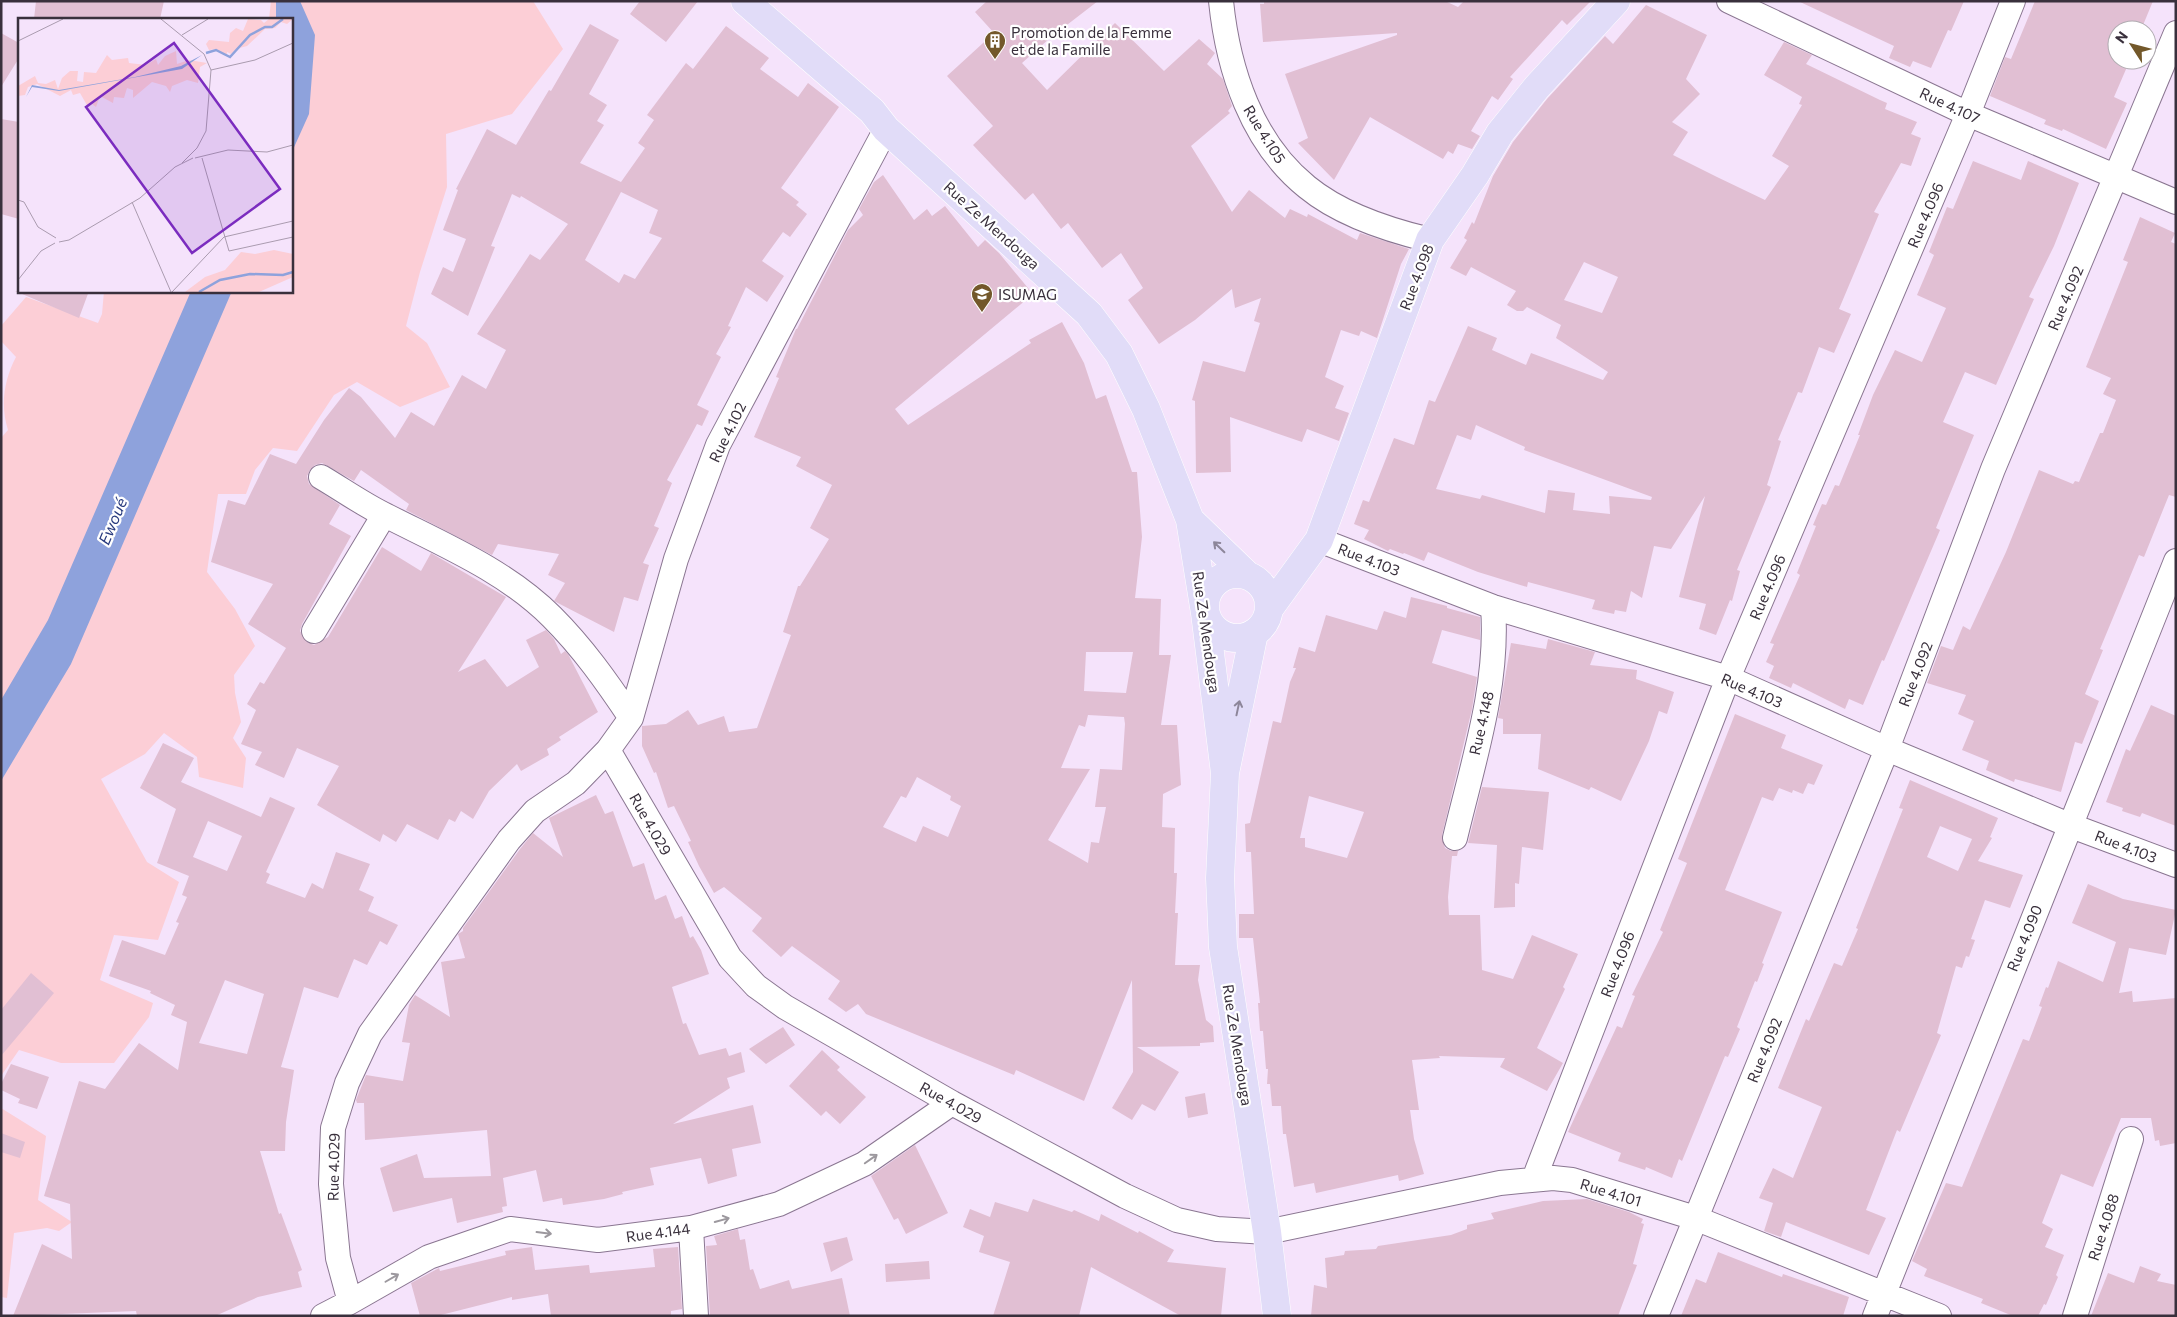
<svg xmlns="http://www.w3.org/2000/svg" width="2177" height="1317" font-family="Commissioner,sans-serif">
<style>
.green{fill:#fcced6}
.water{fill:#8ea2dc}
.building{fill:#e1bfd3;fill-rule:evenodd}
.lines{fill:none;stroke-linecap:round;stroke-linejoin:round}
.minor-casing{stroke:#8a7691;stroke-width:26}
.major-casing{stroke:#fff;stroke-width:29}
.minor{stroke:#fff;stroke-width:24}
.major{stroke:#e1dcf8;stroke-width:28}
.oneway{stroke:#8d869a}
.oneway2{stroke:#9c989e}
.labels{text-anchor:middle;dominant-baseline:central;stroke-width:4.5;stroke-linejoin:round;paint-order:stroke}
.poi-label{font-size:15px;fill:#39303c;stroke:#fff;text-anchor:start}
.street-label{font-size:15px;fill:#39303c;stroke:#fff}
.water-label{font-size:16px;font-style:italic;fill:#283a7e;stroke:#fff}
.inset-river{fill:none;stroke:#8ea2dc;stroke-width:2.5}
.inset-road{fill:none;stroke:#aa9baf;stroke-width:1}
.view{fill:#7b2cbf;fill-opacity:0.15;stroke:#7b2cbf;stroke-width:2.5}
.inset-edge{fill:none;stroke:#39303c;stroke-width:2.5}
</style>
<rect width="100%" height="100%" fill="#f5e3fb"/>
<path class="green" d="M271 1H533L563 49 512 114 446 134 447 187 420 272 406 326 427 343 450 387 400 407 357 382 334 395 297 451 273 448 255 470 246 494H218L207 572 235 609 255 646 234 675 235 693 241 722 233 738 246 758 243 788 199 777 197 757 164 733 145 754 101 779 147 862 179 882 158 940 114 935 100 980 153 1003 149 1017 114 1063H61L19 1050 1 1076V438L8 430C0 405 4 380 16 357L1 341V326L26 297 98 323 102 314 104 291H291V19H269Z
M1 1108 46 1136 38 1200 72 1222 59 1231 47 1228 14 1233 7 1298 1 1297Z"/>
<path class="water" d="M276 1H300L315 35 309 114 291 154V19H276Z
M191 291H232L71 664 1 781V700L48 620Z"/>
<path class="building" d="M36 1H164L160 19H34Z
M640 1H698L666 42 630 14Z
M987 1H1098L1050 38 1022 63 1047 90 1115 23 1164 71 1199 39 1215 53 1207 64 1223 79 1232 106 1228 111 1230 113 1191 146 1232 212 1249 190 1285 218 1290 209 1307 217 1308 214 1357 240 1360 233 1409 249 1401 264 1377 338 1361 331 1359 336 1341 330 1325 377 1344 386 1335 408 1349 413 1339 441 1307 429 1302 442 1230 417 1231 472 1196 473 1195 401 1192 400 1203 361 1245 372 1260 323 1254 321 1261 298 1235 308 1232 289 1195 320 1159 344 1128 300 1143 288 1121 253 1102 268 1068 223 1061 229 1033 193 1025 200 973 145 993 126 947 76 994 33 975 12Z
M1264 1H1445L1458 7 1464 1H1591L1567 25 1562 20 1510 77 1513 79 1498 100 1492 96 1471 131 1480 136 1472 149 1458 144 1453 154 1448 151 1443 159 1370 117 1334 180 1298 143 1308 138 1285 74 1397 35V33L1263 42 1260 4H1264Z
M1798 1H1964L1951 31 1948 30 1931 68 1913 61 1910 67 1889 58 1894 46Z
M2035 1H2153L2141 30H2117V60H2130L2114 97 2127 103 2106 149 2063 129 2062 131 2044 124 2046 120 1990 96 2005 57 2011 59Z
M1646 5 1707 35 1686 79 1700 94 1672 122 1688 132 1673 155 1717 177 1765 200 1789 166 1772 156 1802 105 1799 104 1802 97 1764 75 1784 42 1812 55 1806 64 1880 100 1887 103 1885 109 1917 122 1911 134 1921 138 1911 166 1901 163 1874 212 1879 214 1839 309 1851 314 1834 353 1819 347 1802 393 1798 392 1778 440 1781 441 1767 485 1771 487 1737 570 1740 571 1732 601 1730 600 1716 635 1699 629 1706 604 1679 597 1705 496 1671 549 1654 546 1642 598 1631 591 1626 612 1615 610 1614 614 1592 609 1595 600 1528 582 1527 587 1478 572 1428 552 1424 561 1404 553 1403 554 1390 549 1388 551 1364 539 1369 530 1354 524 1363 500 1369 502 1394 438 1414 445 1429 400 1435 402 1468 326 1497 338 1492 350 1526 365 1531 353 1603 380 1608 372 1556 338 1561 325 1527 307 1523 311H1517L1507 305 1516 291 1471 267 1466 276 1450 268 1467 240 1464 238 1472 222 1474 224 1493 176 1513 142 1547 99 1605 36 1613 44ZM1584 262 1618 277 1602 313 1564 300ZM1476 425 1525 447 1524 450 1652 497 1651 500 1609 496 1610 514 1573 510 1575 493 1548 490 1545 513 1482 495 1480 499 1436 489 1457 435 1471 440Z
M590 24 619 40 589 94 607 105 597 121 604 125 580 163 621 182 645 148 638 143 654 120 647 115 686 63 693 69 726 26 769 58 760 69 798 97 808 83 839 107 781 188 799 202 796 205 807 214 790 237 783 232 762 261 784 276 767 302 746 287 728 326 731 327 716 354 721 357 697 405 709 411 702 426 697 424 667 480 672 483 654 526 659 528 643 563 649 565 638 601 624 597 614 632 554 601 565 583 548 575 559 554 498 544 492 555 406 510 409 504 361 470 354 481 322 463 315 465 310 470 307 476 309 484 340 505 329 524 351 536 302 624 300 631 307 642 314 645 328 637 382 547 421 571 431 553 506 597 458 672 485 659 507 687 539 667 526 640 546 630 554 639 561 654 565 651 568 654 598 712 559 737 561 740 547 749 549 755 521 771 517 764 489 791 473 819 461 811 455 822 449 819 438 840 407 824 396 842 383 834 380 842 317 805 339 766 297 748 284 778 255 765 262 752 241 744 256 710 247 704 260 682 264 684 286 648 248 624 273 584 211 562 228 500 245 505 270 454 296 464 324 420 349 388 361 397 395 438 411 412 434 426 462 375 486 389 506 350 477 334 530 254 540 260 568 224 521 196 520 198 512 194 491 246 495 247 468 316 431 294 443 267 453 272 466 239 443 230 458 190 456 189 487 129 516 145 549 90 551 91ZM621 192 658 210 649 233 662 238 635 279 624 274 619 283 585 260Z
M1 33 19 43V58L1 87Z
M1 119 19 122V219L1 214Z
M1973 161 2021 180 2028 161 2079 183 2054 246 2029 297 2034 299 1996 385 1965 372 1943 422 1974 435 1936 528 1940 530 1884 661 1882 660 1863 705 1849 699 1845 709 1793 683 1791 688 1769 678 1774 666 1766 662 1774 644 1770 643 1800 575 1797 573 1816 526 1813 525 1822 504 1826 505 1835 485 1839 486 1860 435H1858L1873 395 1895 350 1922 362 1946 308 1917 295 1934 255 1929 252 1947 207 1953 209Z
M883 175 914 220 927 209 932 216 945 206 978 247 985 240 999 253 1033 294 895 409 908 425 1031 343 1029 340 1062 322 1084 363 1096 399 1106 395 1132 472H1137L1142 537 1135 598 1161 599 1159 655H1171L1161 725H1177L1181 785 1163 794 1162 827 1175 828 1174 873H1177L1175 913H1178L1175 965H1200L1198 980 1206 1020 1213 1026 1214 1042 1200 1043V1046L1137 1047 1179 1072 1155 1111 1142 1104 1132 1120 1112 1108 1133 1072 1132 980 1084 1101 1016 1070 1014 1075 866 1014 858 1004 846 1012 828 999 840 981 792 946 781 957 752 931 762 918 724 887 714 893 699 866 688 842 691 841 674 806 668 808 656 772 654 773 642 746V726L666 724 688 710 698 725 724 716 729 732 757 728 791 635 783 632 798 586H800L829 539 810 528 832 485 796 466 801 457 754 437 779 378 776 377 796 329H797L848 230 863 215 859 209 874 182ZM1086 652H1133L1126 693 1084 691ZM1088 715 1124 717 1125 724 1122 770 1100 769 1095 807H1106L1099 843 1091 842 1088 863 1048 840 1090 769 1061 768 1079 725 1085 727ZM917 777 951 796 950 800 961 806 948 837 923 826 916 842 883 827 901 796 906 798Z
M2140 217 2175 233 2171 242 2176 244V497L2169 495 2144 557 2139 555 2100 649 2103 650 2085 694 2099 701 2082 744 2075 742 2061 792 2015 779 2014 782 1986 770 1989 761 1962 750 1974 721 1958 714 1966 695 1927 683 1941 646 1953 650 1963 626 1970 630 2006 552 2039 470 2073 484 2075 481 2079 482 2100 433H2103L2116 400 2103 394 2111 378 2086 367 2128 262 2123 260Z
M15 291H89L79 318Z
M1411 597 1447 606V608L1480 617V640L1442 630 1432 663 1477 677 1472 709 1442 835 1445 848 1451 851H1458L1457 856H1452L1448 897 1449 915H1480L1482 970 1513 979 1532 935 1578 954 1563 987 1565 989 1537 1048 1563 1063 1547 1091 1500 1067 1505 1058 1439 1056 1440 1058 1412 1060 1419 1110H1410L1414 1139 1424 1174 1399 1181 1398 1175 1316 1193 1314 1183 1294 1187 1286 1134H1283L1281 1106H1272L1270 1084H1267L1268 1069H1266L1263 1031H1260L1258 1003H1260L1253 938H1239V914H1254L1251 852H1246L1245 824 1250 823 1273 721 1281 723 1290 682 1296 668H1293L1299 647 1315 652 1326 615 1377 630 1384 611 1406 618ZM1309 796 1364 812 1347 858 1305 847V838H1300Z
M1548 639 1595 652 1590 665 1637 670 1636 679 1674 692 1667 714 1659 711 1649 741 1621 801 1591 787 1589 790 1538 769 1541 734H1503V719L1498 718 1511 643 1546 649Z
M2151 705 2176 716V826L2142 813 2140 817 2122 811 2123 808 2106 802 2126 749 2130 751Z
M1735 714 1786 735 1781 748 1823 765 1814 785 1808 783 1803 794 1793 790 1792 793 1779 788 1773 801 1762 797 1725 890 1782 912 1762 963 1764 964 1757 982 1755 981 1737 1027 1740 1029 1728 1057 1725 1056 1682 1161 1679 1159 1672 1178 1646 1167 1645 1170 1618 1161 1621 1153 1568 1132 1617 1026 1622 1028 1635 996 1632 995 1663 932 1660 930 1687 863 1678 859Z
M163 743 194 758 181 782 261 817 270 797 295 808 266 872 270 874 266 883 305 898 312 883 323 889 336 852 370 864 359 890 374 897 368 911 398 925 387 945 380 941 367 965 354 959 338 998 304 987 281 1067 294 1070 286 1122 285 1151H260L279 1214 281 1213 302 1270 298 1272 302 1287 258 1297 215 1316H137L136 1311 13 1316 42 1244 72 1259 70 1204 44 1196 79 1081 105 1089 139 1043 178 1070 187 1022 171 1015 175 1005 150 993 151 991 109 976 122 940 165 955 179 923 176 922 187 897 182 895 189 876 157 863 176 809 140 788ZM208 821 242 836 227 871 193 857ZM225 980 264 994 247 1054 199 1043Z
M1910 780 1998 818 1990 837 1992 838 1978 861 2023 875 2010 908 1985 900 1971 939 1975 940 1969 957 1966 956 1962 968 1956 966 1937 1033 1941 1035 1900 1132 1897 1130 1866 1210 1886 1218 1869 1255 1786 1222 1781 1237 1764 1231 1773 1203 1759 1198 1773 1168 1793 1178 1822 1107 1778 1088 1806 1019 1809 1021 1834 963 1842 966 1858 929 1856 928 1903 809 1899 808ZM1940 826 1972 839 1958 871 1927 857Z
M1482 787 1549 792 1543 850 1522 847 1519 884 1515 883V907L1494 908 1497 845 1468 843Z
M596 795 605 814 613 811 633 867 644 863 655 900 666 895 675 919 682 916 690 938 693 936 701 950 709 974 672 987 683 1024 686 1023 699 1055 726 1048 729 1056 741 1052 745 1072 727 1078 730 1088 673 1124 753 1105 761 1143 732 1149 737 1176 708 1184 701 1158 650 1168 654 1185 622 1192 623 1194 604 1199 563 1205 562 1198 543 1202 536 1170 503 1178 507 1206 502 1207 503 1212 457 1223 452 1198 393 1212 380 1168 417 1154 424 1178 491 1176 487 1130 365 1140 364 1103H357L356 1100 366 1075 403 1081 410 1043 402 1042 409 1005 415 995 450 1017 441 962 465 958 458 934 463 931V928L520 849 533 833 563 857 549 818Z
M2088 884 2123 899 2176 910 2166 955 2129 948 2119 993 2132 991 2133 1002 2176 998V1143L2160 1146 2159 1140 2155 1141 2151 1118H2121L2093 1187 2061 1174 2042 1223 2053 1229 2045 1247 2064 1255 2056 1275 2058 1277 2046 1305 2044 1304 2038 1316H2013L1981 1303 1983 1299 1924 1276 1927 1269 1912 1261 1946 1183 1962 1187 2023 1039 2029 1041 2042 1007 2039 1006 2046 987 2048 988 2058 961 2103 982 2116 942 2072 923Z
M31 973 54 993 1 1056V1010Z
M783 1027 795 1045 766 1064 749 1049Z
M822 1050 840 1067 837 1070 866 1097 840 1124 826 1111 821 1116 789 1086Z
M11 1064 49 1077 37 1109 18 1103 20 1099 1 1090V1084Z
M1205 1093 1208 1114 1188 1118 1185 1097Z
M1 1133 25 1142 20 1158 1 1152Z
M915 1145 948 1213 906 1234 898 1218 894 1220 871 1176Z
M1033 1199 1072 1212 1074 1210 1099 1221 1101 1214 1138 1233 1139 1231 1174 1250 1167 1262 1226 1268 1221 1316H1181L1091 1267 1079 1316H993L1010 1262 979 1252 984 1236 963 1227 970 1209 990 1217 995 1202 1028 1212Z
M1587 1199 1629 1212 1643 1219 1641 1223 1644 1224 1633 1264 1637 1265 1618 1316H1311L1314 1285 1327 1288 1325 1258 1344 1255 1345 1251 1376 1249 1378 1246 1451 1235 1467 1229V1225L1494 1219 1491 1213 1543 1201Z
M738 1229 740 1240 745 1239 750 1270 753 1269 760 1289 789 1280 792 1289 842 1278 850 1316H710L706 1246 717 1245 714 1236Z
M847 1237 853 1260 831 1272 823 1243Z
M532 1247 535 1270 589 1265 590 1273 655 1267 653 1249 678 1247 682 1309 671 1311V1316H551L548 1294 512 1300V1297L437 1316H420L411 1283 439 1268 440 1271 506 1255 505 1251Z
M1718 1252 1782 1277 1783 1274 1849 1297 1843 1316H1681L1696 1279 1706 1283Z
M929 1261 930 1279 886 1282 885 1264Z
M2140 1266 2161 1274 2157 1281 2176 1285V1316H2091L2108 1273 2134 1283Z"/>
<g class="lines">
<g class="minor-casing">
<path id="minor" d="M1221 1C1228 70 1252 143 1307 187 1341 215 1388 230 1430 240
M1729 1 1968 114 2176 202
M321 477C343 490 364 505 387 516 444 545 506 571 552 617 583 648 607 682 631 718
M1319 540 1493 607 1728 678 1887 749 2069 825 2176 865
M314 631 384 515
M608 750 631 718 676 559 718 445 886 129
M1455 838C1473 762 1499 685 1493 607
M1534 1179 1728 678 1968 114 2013 1
M691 1228 696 1316
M350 1302 429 1257 510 1229 598 1240 691 1228 779 1204 864 1164 952 1103
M323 1316 350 1302 338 1258 331 1184 333 1128 347 1083 370 1034 509 840 535 811 576 783 608 750 730 958 756 986 785 1007 952 1103 1125 1196 1177 1220 1217 1229 1267 1232 1500 1183 1553 1178 1572 1180 1695 1218 1939 1316
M1656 1316 1887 749 1993 469 2176 33
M1875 1316 2176 561
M2075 1316 2131 1139"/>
</g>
<g class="major-casing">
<path id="major" d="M745 1 872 111 886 129 1089 314 1119 354 1146 409 1190 520 1205 613 1225 773
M1190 520 1247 575
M1205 606a32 32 0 1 1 64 0a32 32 0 1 1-64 0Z
M1269 609 1319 540 1430 240 1475 175 1500 133 1537 87 1616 1
M1254 633 1225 773 1220 878 1223 947 1267 1232 1277 1316"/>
</g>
<use href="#minor" class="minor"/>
<use href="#major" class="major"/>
</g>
<defs><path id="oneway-shaft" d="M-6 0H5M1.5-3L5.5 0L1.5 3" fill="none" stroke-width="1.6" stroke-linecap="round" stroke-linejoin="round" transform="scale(1.25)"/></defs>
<g class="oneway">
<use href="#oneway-shaft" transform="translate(1219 547) rotate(-136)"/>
<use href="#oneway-shaft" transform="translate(1238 708) rotate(-78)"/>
</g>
<g class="oneway2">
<use href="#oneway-shaft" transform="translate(871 1159) rotate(-35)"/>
<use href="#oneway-shaft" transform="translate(722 1220) rotate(-15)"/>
<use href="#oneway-shaft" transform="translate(544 1233) rotate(7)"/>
<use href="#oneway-shaft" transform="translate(392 1278) rotate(-30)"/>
</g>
<defs>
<g id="building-pin" transform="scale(1.125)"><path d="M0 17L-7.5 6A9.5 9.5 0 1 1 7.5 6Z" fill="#73582a" stroke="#fff"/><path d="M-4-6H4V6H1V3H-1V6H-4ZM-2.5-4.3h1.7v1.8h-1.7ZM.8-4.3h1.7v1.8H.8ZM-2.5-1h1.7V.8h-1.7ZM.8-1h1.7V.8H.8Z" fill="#fff"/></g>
<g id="school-pin" transform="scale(1.125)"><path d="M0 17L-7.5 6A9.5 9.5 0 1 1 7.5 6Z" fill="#73582a" stroke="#fff"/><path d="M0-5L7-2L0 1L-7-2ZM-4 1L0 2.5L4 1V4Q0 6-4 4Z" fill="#fff"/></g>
</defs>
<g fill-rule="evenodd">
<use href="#building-pin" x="995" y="41"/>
<use href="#school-pin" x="982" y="294"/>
</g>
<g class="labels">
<g class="poi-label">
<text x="1011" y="32">Promotion de la Femme<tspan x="1011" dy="17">et de la Famille</tspan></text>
<text x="998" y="294">ISUMAG</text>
</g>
<g class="street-label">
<text transform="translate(1950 105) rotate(25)">Rue 4.107</text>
<text transform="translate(1265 134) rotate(58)">Rue 4.105</text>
<text transform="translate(1925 215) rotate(-67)">Rue 4.096</text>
<text transform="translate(992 225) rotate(42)">Rue Ze Mendouga</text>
<text transform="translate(1416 277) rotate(-69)">Rue 4.098</text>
<text transform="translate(2065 298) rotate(-67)">Rue 4.092</text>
<text transform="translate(727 432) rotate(-64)">Rue 4.102</text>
<text transform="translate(1369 559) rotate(21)">Rue 4.103</text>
<text transform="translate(1767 587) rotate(-67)">Rue 4.096</text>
<text transform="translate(1207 632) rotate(82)">Rue Ze Mendouga</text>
<text transform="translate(1915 674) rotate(-69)">Rue 4.092</text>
<text transform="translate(1752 690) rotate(23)">Rue 4.103</text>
<text transform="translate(1481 723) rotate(-77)">Rue 4.148</text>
<text transform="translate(651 824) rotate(60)">Rue 4.029</text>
<text transform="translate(2126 846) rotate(21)">Rue 4.103</text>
<text transform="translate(2024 938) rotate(-68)">Rue 4.090</text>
<text transform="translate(1617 964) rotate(-69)">Rue 4.096</text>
<text transform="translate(1238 1045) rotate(81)">Rue Ze Mendouga</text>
<text transform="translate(1764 1050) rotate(-68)">Rue 4.092</text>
<text transform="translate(951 1102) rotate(29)">Rue 4.029</text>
<text transform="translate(333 1167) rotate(-89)">Rue 4.029</text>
<text transform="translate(1611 1192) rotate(17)">Rue 4.101</text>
<text transform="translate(2103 1227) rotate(-72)">Rue 4.088</text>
<text transform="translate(658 1232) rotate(-8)">Rue 4.144</text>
</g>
<g class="water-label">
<text transform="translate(112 521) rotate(-67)">Ewoué</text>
</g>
</g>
<g transform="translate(18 18)">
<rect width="275" height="275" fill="#f5e3fb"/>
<path d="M230 1 243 2 246 5 251 1H275L269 6 263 4 257 10 247 11 229 28 218 31 213 36 209 34V38L198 31 191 32 188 26 191 22 211 24 212 15 218 10 225 13ZM158 33 159 46 171 42 189 45 182 49 180 65 169 62 154 68 152 74 148 68 134 64 115 80V72L109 70 106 80 96 79 95 85 82 78 78 89 74 86 70 89 62 75 55 77 53 72 42 78 19 66 10 69 7 77 0 78V68L17 58 20 65 28 66 37 62 40 71 44 60 52 53H60L59 63 65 64 66 54 78 55 89 37 94 42 110 40 111 45 128 47 138 41 140 47 147 38ZM256 232 275 236V259L241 274H167L187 259 207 252 223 234 237 236Z" fill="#fcced6"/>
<path d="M184 37 164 51 41 73 14 69 8 79 14 67 41 72 117 59 163 48Z" fill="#8ea2dc"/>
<path class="inset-river" d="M188 35 198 32 212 39 232 17 247 9H254L265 1M181 274 202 262 232 256 265 257 275 254"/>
<path class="inset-road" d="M143 1 186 36 193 52 188 113 179 130 164 145M164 17 190 1M0 23 45 1M193 52 237 42 275 25M177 140 210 132 249 134 275 127M184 140 211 233 275 219M0 182 6 184 20 209 38 220M114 184 153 274M41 224 51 222 122 180 157 149 175 140M0 262 23 233 37 225M154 274 206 219 275 203"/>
<path class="view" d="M156 25 262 171 174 235 68 89Z"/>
<rect width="275" height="275" class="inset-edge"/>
</g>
<rect width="2177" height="1317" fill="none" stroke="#39303c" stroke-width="5"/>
<g transform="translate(2132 45) rotate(306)"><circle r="24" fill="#ffffff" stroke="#b0acb1"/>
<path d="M0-4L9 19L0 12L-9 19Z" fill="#73582a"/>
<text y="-8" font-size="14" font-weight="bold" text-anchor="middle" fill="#39303c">N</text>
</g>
</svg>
